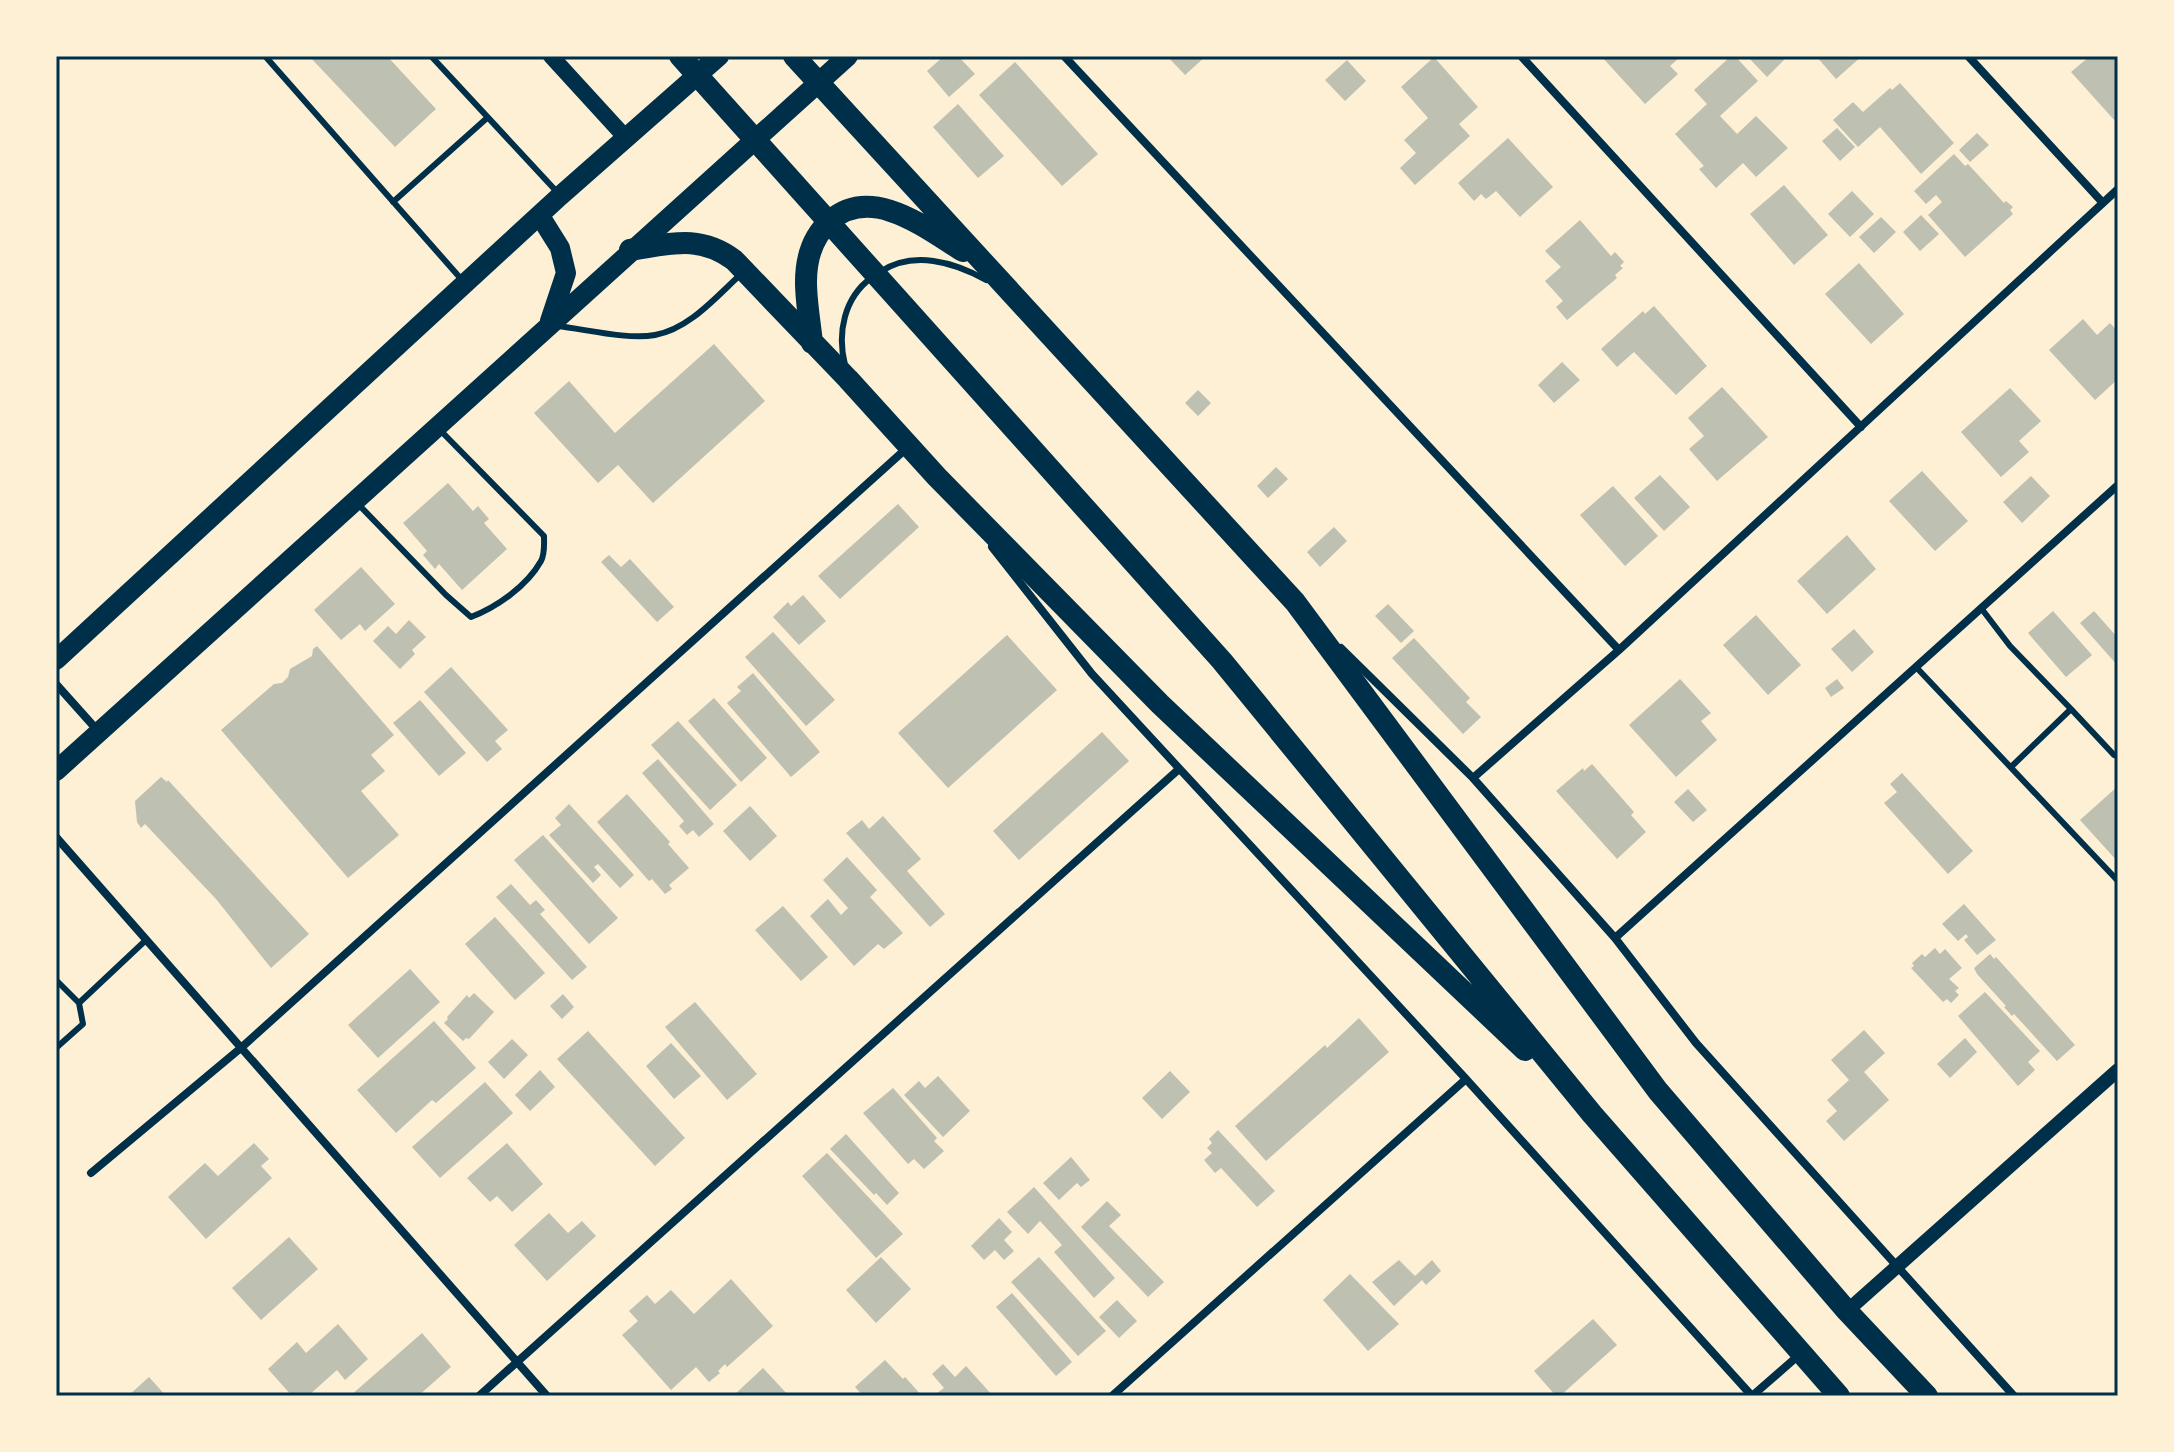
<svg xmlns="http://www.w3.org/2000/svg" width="2174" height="1452" font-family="'IBM Plex Sans',sans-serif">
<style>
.building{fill:#bec0b2}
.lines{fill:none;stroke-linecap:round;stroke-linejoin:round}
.service{stroke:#003049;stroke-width:6}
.minor{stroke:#003049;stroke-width:8}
.tertiary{stroke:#003049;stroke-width:14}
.secondary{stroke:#003049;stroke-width:16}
.primary{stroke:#003049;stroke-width:20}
.trunk{stroke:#003049;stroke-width:22}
.neatline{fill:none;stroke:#003049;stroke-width:3}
</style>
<rect width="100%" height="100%" fill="#fdf0d5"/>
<path class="building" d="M309 56H387L436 109 395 147Z
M944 56H958L975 74 949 97 927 71Z
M1167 56H1206L1185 75Z
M1601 56H1681L1670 66 1678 74 1645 104Z
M1731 56H1735L1758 81 1720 116 1737 134 1756 116 1788 148 1756 177 1743 163 1716 188 1699 169 1704 166 1675 134 1707 104 1694 90Z
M1747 56H1784L1786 58 1767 77Z
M1816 56H1862L1836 79Z
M2090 56H2115L2118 59V120L2116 122 2071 72Z
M1434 57 1478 107 1459 124 1470 136 1415 185 1400 168 1416 153 1404 140 1428 118 1401 87Z
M1347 60 1366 81 1345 101 1325 80Z
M1015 62 1098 154 1062 186 979 95Z
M1900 83 1954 143 1921 174 1880 127 1858 147 1833 120 1853 102 1863 112 1890 88 1892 90Z
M958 104 1004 156 978 178 933 127Z
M1837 128 1855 147 1840 161 1822 141Z
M1977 133 1989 145 1970 162 1959 150Z
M1508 138 1553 187 1520 217 1496 191 1486 199 1481 194 1474 201 1458 183Z
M1954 154 1965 166 1968 164 2004 203 2006 201 2013 207 2010 210 2013 214 1965 257 1928 215 1942 202 1936 195 1926 204 1914 191Z
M1784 185 1828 235 1794 265 1750 214Z
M1852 191 1874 214 1850 237 1828 214Z
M1921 215 1939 234 1920 251 1903 232Z
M1881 217 1896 232 1874 253 1859 237Z
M1580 220 1611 256 1615 252 1624 262 1620 266 1623 268 1615 275 1617 278 1567 320 1556 307 1563 301 1545 281 1561 267 1545 251Z
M1859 263 1904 314 1871 344 1825 294Z
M1654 306 1707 366 1676 395 1634 352 1617 367 1601 349 1643 311 1645 314Z
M2083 319 2097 335 2110 323 2118 332V379L2095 400 2049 350Z
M714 344 765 401 653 503 618 465 598 483 534 413 569 381 615 433Z
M1562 362 1580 380 1554 403 1538 385Z
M1722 387 1768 437 1717 481 1689 449 1704 436 1688 418Z
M2010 388 2041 421 2019 441 2029 452 2001 477 1961 432Z
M1198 390 1211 403 1198 416 1185 403Z
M1276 467 1288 479 1268 498 1257 486Z
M1922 471 1968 521 1935 551 1889 501Z
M1660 475 1690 507 1664 531 1634 498Z
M2031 476 2050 496 2022 523 2003 502Z
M448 483 473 511 478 506 489 519 484 523 507 549 462 590 439 564 435 569 423 555 427 551 403 523Z
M1613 486 1658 536 1625 566 1580 515Z
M898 504 919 527 840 599 818 576Z
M1334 527 1347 541 1320 567 1307 552Z
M1847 535 1876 569 1827 614 1797 581Z
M609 555 621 567 630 559 674 607 657 622 601 562Z
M361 567 395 604 365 631 360 624 341 640 314 610Z
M803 595 826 621 799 645 773 617 788 602 791 606Z
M1388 604 1414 631 1401 643 1375 616Z
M2053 611 2092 655 2066 677 2028 633Z
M2094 611 2118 638V666L2080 623Z
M1756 615 1801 665 1768 695 1723 645Z
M409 620 426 637 412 650 415 654 400 669 373 641 388 626 396 634Z
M1854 629 1874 652 1852 672 1831 649Z
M773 632 835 700 806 726 745 657Z
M1007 635 1057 690 948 788 898 733Z
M1414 638 1470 698 1466 702 1481 717 1463 734 1392 658Z
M317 646 394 735 371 755 385 771 361 791 399 835 348 878 221 730 274 684 282 683 288 677 290 669 312 656 313 649Z
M451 667 508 730 495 741 502 749 487 762 424 692Z
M753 673 820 752 791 777 727 703 741 691 737 687Z
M1680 679 1711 713 1701 721 1717 740 1676 777 1629 725Z
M1837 679 1844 688 1831 697 1825 688Z
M714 698 767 758 741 782 688 721Z
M420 700 466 753 439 776 393 723Z
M678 721 737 785 710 810 651 745Z
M1102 732 1129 761 1019 860 993 831Z
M658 759 714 824 699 837 693 830 687 835 679 826 684 821 642 773Z
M1592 764 1634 812 1631 815 1646 832 1617 859 1556 791 1583 768 1584 771Z
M1902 773 1973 851 1948 874 1884 803 1897 792 1890 784Z
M161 777 167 782 168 780 309 934 271 968 216 899 145 824 141 828 137 822 135 801Z
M2118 786V862L2080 820Z
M1688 789 1707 810 1693 822 1674 802Z
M627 794 670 842 668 844 689 868 669 885 672 889 665 894 652 879 649 881 597 822Z
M569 804 634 875 620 888 598 864 594 867 601 875 593 883 549 835 561 825 555 818Z
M750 806 777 836 750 861 723 831Z
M883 816 921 859 907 871 945 914 930 927 846 833 862 820 869 829Z
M543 835 618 918 589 944 514 860Z
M847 857 877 890 870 897 903 933 884 949 878 944 854 966 810 916 828 899 841 915 848 908 823 880Z
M511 884 530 905 536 900 545 910 540 914 587 967 572 980 496 897Z
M1964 904 1996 940 1977 955 1964 940 1968 937 1966 934 1958 941 1942 924Z
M783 906 828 957 801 981 755 930Z
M495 917 545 973 515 1000 465 944Z
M1935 948 1940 954 1945 949 1962 968 1949 979 1959 988 1955 991 1959 995 1951 1003 1947 999 1943 1002 1911 968 1914 966 1912 963 1922 954 1925 957Z
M1990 954 1994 959 1996 957 2075 1045 2057 1061 2014 1014 2012 1016 2004 1007 2006 1006 1977 974 1974 968Z
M410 969 440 1002 378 1058 348 1025Z
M1985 992 2040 1051 2028 1062 2035 1070 2018 1086 1958 1016Z
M474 993 494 1012 469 1039 466 1038 463 1041 444 1023 448 1019 447 1017 467 995 469 998Z
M563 994 574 1007 562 1019 550 1006Z
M695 1002 757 1074 727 1100 665 1027Z
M1359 1018 1389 1052 1266 1161 1235 1126 1325 1045 1327 1048Z
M434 1021 476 1068 436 1103 432 1100 396 1133 357 1090Z
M1864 1030 1885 1053 1864 1072 1889 1100 1844 1141 1826 1121 1837 1111 1827 1100 1849 1080 1831 1060Z
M588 1031 685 1138 655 1166 557 1059Z
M1965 1038 1977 1052 1950 1078 1937 1064Z
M512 1039 528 1055 504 1079 488 1062Z
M671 1043 701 1076 674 1099 646 1066Z
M540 1070 555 1087 530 1111 515 1095Z
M1170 1071 1190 1092 1162 1119 1142 1098Z
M938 1076 970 1111 943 1137 904 1095 919 1081 925 1088Z
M485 1082 513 1113 440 1178 412 1147Z
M893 1088 937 1138 934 1141 944 1151 924 1169 914 1159 908 1164 863 1113Z
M1218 1130 1275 1191 1257 1207 1221 1168 1215 1173 1204 1160 1212 1153 1207 1148 1212 1143 1209 1139Z
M846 1134 899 1193 887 1205 876 1193 874 1195 830 1149Z
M254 1143 269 1159 261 1166 272 1178 206 1239 168 1197 205 1163 218 1176Z
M507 1143 543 1184 512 1212 497 1196 490 1202 467 1178Z
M827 1153 903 1234 876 1258 802 1176Z
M1071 1157 1090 1180 1081 1187 1077 1183 1059 1200 1043 1183Z
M1034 1187 1115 1278 1094 1298 1054 1252 1062 1245 1040 1221 1028 1234 1007 1212Z
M1107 1201 1121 1215 1109 1226 1164 1282 1148 1297 1081 1227Z
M549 1213 568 1233 582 1221 596 1236 547 1281 514 1245Z
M999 1218 1012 1232 1004 1240 1014 1251 1004 1260 995 1250 984 1260 971 1246Z
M289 1237 318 1269 261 1320 232 1288Z
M881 1257 911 1289 876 1323 846 1290Z
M1039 1257 1106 1331 1078 1356 1011 1282Z
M1399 1260 1415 1276 1432 1260 1441 1271 1426 1285 1422 1280 1394 1306 1372 1282Z
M1350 1274 1399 1324 1368 1351 1323 1300Z
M731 1279 773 1326 727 1367 725 1364 718 1371 720 1373 709 1382 696 1367 671 1390 622 1335 638 1321 629 1311 647 1295 655 1304 671 1290 694 1314Z
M1012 1293 1072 1362 1056 1376 996 1307Z
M1117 1300 1137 1321 1119 1338 1099 1317Z
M1593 1319 1617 1345 1560 1396H1556L1534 1371Z
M338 1324 368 1359 345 1380 337 1370 308 1396H292L268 1369 297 1342 306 1353Z
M422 1333 451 1367 418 1396H350Z
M885 1360 903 1379 905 1377 922 1396H863L855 1387Z
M943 1364 955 1377 966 1366 993 1396H940L937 1393 944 1388 932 1374Z
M763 1368 789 1396H733Z
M149 1377 166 1396H128Z"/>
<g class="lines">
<path class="service" d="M265 56 462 280
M431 56 558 193
M393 202 487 118
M880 272C913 250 954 262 986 280
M557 326C585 329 627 340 655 335 689 329 716 297 740 275
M845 365C837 333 844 298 871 278
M359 505 446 595 471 617C497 607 527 586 541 561 545 554 544 544 544 536L439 429
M1981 608 2010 646 2071 709 2011 767
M1916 667 2118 881
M2071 709 2114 755
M56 980 79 1003
M56 1048 83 1024 79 1003 146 940"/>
<path class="minor" d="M1064 56 1619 650
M1521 56 1861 427
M1968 56 2103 203
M992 547 1092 674 1466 1079 1752 1396 1799 1355
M1341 648 1473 778 1615 938 1696 1043 2014 1396
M56 684 98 731
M1473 778 1619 650 2118 189
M56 837 547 1396
M1615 938 2118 485
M91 1173 242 1047 908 447
M479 1396 1179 769
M1112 1396 1466 1079"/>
<path class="tertiary" d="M1847 1311 2118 1070"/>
<path class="secondary" d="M551 56 626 138"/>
<path class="primary" d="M540 216 560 248 566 273 550 321
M56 660 560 196 719 56
M56 771 848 56"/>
<path class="trunk" d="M680 56 1222 661 1592 1114 1839 1396
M794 56 1295 602 1658 1091 1847 1311 1927 1396
M630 250C670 244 699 234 734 260L848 379 937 477 1160 704 1525 1050
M812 343C810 323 806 302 806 282 806 258 812 237 830 221 871 184 926 228 963 251"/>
</g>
<rect width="2174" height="1452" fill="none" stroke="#fdf0d5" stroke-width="116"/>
<rect x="58" y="58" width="2058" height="1336" class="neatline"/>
</svg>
